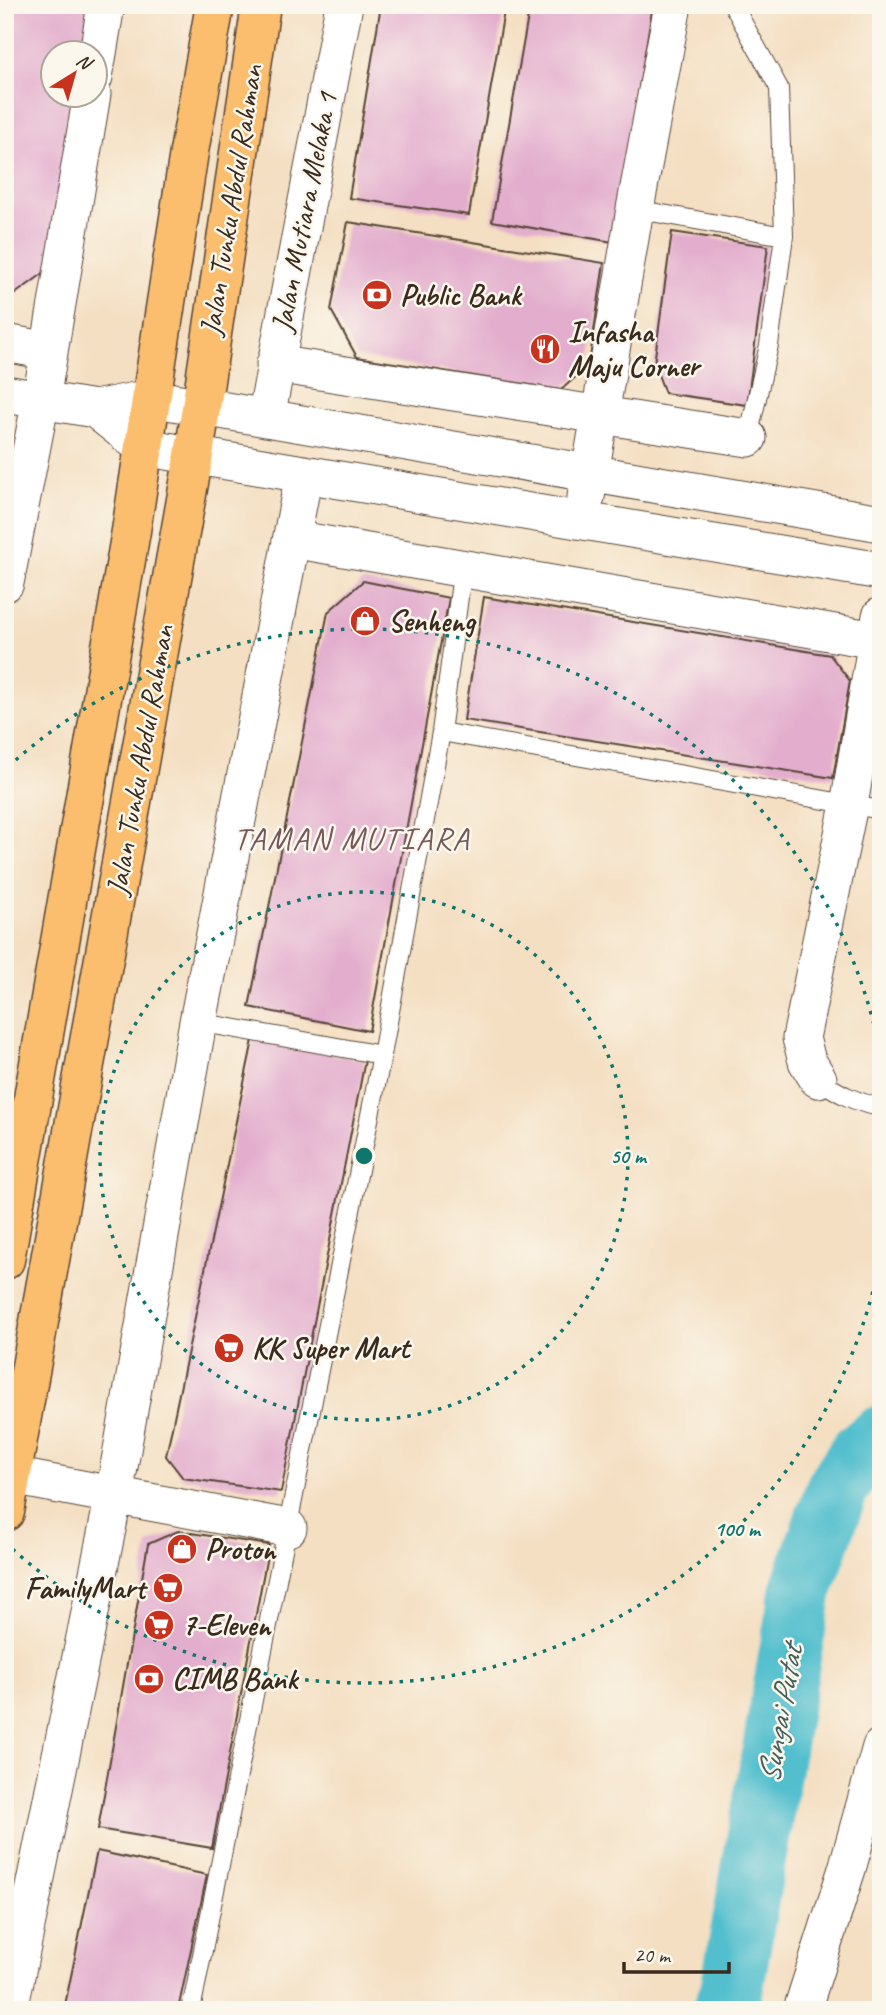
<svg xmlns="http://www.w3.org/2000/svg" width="886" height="2015" font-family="Caveat,sans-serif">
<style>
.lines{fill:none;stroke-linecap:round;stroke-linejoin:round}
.river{stroke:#53bfce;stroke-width:63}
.building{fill:#e3aecd}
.lane-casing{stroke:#574537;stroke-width:20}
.street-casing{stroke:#574537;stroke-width:39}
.primary-casing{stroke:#574537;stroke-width:41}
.lane{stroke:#fff;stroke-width:18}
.street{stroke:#fff;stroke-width:37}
.primary{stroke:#fbbd6e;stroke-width:38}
.ring{fill:none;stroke:#0f766e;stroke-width:3.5;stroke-dasharray:3.5 7}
.labels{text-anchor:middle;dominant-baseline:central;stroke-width:5;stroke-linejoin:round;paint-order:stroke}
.street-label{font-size:30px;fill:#3b2a1e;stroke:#fbf7ec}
.poi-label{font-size:30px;font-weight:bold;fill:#3b2a1e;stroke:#fbf7ec;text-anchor:start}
.neighbourhood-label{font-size:32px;letter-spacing:2px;fill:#76585b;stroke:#fbf7ec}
.water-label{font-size:32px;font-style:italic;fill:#435e5c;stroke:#fbf7ec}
.centre{fill:#0f766e;stroke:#fbf7ec;stroke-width:3.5}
.ring-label{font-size:21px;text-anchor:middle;font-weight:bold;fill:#0f766e;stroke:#fbf7ec;stroke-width:5;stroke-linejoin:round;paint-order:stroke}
</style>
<rect width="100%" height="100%" fill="#fbf7ec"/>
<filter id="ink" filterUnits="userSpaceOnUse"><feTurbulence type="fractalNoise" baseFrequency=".0143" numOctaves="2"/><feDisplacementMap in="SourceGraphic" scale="14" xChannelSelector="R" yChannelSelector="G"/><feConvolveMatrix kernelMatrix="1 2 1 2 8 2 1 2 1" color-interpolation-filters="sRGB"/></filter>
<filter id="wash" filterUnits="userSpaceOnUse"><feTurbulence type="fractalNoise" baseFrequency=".00686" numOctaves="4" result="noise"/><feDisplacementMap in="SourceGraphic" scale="28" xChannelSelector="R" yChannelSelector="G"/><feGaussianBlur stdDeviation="1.57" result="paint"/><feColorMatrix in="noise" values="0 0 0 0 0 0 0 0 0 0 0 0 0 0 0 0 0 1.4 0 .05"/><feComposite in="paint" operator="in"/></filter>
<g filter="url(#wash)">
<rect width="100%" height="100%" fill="#f4dfc2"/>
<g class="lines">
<path class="river" d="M724 2010 731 1994 801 1591 837 1489 860 1453 881 1437"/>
</g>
<g id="blocks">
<path class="building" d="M5 5H92L85 52H52V94H78L52 267 15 294 5 292Z
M381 5H505L469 215 349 198Z
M530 5H653L613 242 492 221Z
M348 222 604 263 589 365 561 390 357 357 331 310Z
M672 232 768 246 747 405 665 393 654 364Z
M363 581 449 598 369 1031 249 1007 328 612Z
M484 597 830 655 850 681 833 778 464 720Z
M253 1040 365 1060 281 1492 183 1478 166 1456Z
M178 1531 269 1545 212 1848 98 1829 148 1544Z
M97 1851 207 1875 178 2010H64Z"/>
</g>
</g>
<g filter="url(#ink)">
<use href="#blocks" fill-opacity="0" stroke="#574537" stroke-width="2"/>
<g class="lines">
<g class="lane-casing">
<path id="lane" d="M733 5 779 88 784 236 769 345 748 438
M635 209 784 236
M441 732 881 810
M198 1022 382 1055
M818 1079C838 1093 856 1103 881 1107
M191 2010 382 1055 441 732 463 567"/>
</g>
<g class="street-casing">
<path id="street" d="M94 77 106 5
M5 343 49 351
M275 364 748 438
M5 394 95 409 150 398 881 523
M95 409 143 447 881 571
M266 418 344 5
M586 497 635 209 673 5
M292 539 881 641
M5 583 41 400 92 94
M818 1079 807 1061 801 1038 849 805 881 616
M12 1476 288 1528
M9 2010 114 1495 198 1022 304 474
M802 2010 847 1869 881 1747"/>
</g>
<g class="primary-casing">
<path id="primary" d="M5 1260 131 531 189 152 215 5
M5 1512 194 455 261 5"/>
</g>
<use href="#lane" class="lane"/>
<use href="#street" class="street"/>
<use href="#primary" class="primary"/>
</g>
</g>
<g class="ring">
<circle cx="364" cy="1156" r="264"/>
<path d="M880 1261A527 527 0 0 1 8 1545M8 767A527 527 0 0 1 880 1051"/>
</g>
<defs>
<g id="bank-disc" transform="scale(1.575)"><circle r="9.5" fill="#c8321e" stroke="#fbf7ec"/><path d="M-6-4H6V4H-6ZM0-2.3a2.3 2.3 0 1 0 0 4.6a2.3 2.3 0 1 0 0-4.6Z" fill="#fff"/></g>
<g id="restaurant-disc" transform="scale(1.575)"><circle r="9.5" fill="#c8321e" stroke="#fbf7ec"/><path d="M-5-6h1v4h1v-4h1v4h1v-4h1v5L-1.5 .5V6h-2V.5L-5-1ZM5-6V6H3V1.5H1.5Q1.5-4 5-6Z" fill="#fff"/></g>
<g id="shop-disc" transform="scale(1.575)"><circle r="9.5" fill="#c8321e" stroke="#fbf7ec"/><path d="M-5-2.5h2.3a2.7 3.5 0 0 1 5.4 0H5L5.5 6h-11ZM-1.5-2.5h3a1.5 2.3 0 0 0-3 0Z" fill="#fff"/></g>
<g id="supermarket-disc" transform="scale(1.575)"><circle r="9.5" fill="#c8321e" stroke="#fbf7ec"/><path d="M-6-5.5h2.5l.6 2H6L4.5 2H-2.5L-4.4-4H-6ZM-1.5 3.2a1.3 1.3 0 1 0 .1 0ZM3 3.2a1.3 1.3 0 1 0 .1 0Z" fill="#fff"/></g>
</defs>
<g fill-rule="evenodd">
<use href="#bank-disc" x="377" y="295"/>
<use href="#restaurant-disc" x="545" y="349"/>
<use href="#shop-disc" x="365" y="621"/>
<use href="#supermarket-disc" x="229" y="1348"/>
<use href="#shop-disc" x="182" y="1549"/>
<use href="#supermarket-disc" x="168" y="1588"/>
<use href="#supermarket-disc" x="159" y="1625"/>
<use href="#bank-disc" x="149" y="1679"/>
</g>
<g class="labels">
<g class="street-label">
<text transform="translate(231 200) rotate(-81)">Jalan Tunku Abdul Rahman</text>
<text transform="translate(304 212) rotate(-79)">Jalan Mutiara Melaka 1</text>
<text transform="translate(140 760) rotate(-80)">Jalan Tunku Abdul Rahman</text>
</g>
<g class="poi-label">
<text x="400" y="295">Public Bank</text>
<text x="568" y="332">Infasha<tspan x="568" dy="34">Maju Corner</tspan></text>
<text x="388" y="621">Senheng</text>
<text x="252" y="1348">KK Super Mart</text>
<text x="205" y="1549">Proton</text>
<text x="145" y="1588" text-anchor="end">FamilyMart</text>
<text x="182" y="1625">7-Eleven</text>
<text x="172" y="1679">CIMB Bank</text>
</g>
<g class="neighbourhood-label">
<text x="352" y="838">TAMAN MUTIARA</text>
</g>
<g class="water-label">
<text transform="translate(780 1714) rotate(-80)">Sungai Putat</text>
</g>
</g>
<circle cx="364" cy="1156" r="10" class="centre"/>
<g class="ring-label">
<text x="628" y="1163">50 m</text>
<text x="737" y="1536">100 m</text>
</g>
<rect width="886" height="2015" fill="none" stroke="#fbf7ec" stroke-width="28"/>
<g transform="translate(74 74) rotate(37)"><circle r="33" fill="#fbf7ec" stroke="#aea59a" stroke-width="2"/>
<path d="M0-5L12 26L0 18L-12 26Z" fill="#c8321e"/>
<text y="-10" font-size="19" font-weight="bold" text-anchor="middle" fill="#3b2a1e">N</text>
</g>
<path d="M624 1962v10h105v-10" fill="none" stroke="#3b2a1e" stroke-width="3.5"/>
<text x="634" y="1962" font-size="21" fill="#3b2a1e" stroke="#fbf7ec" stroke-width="5" paint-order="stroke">20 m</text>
</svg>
